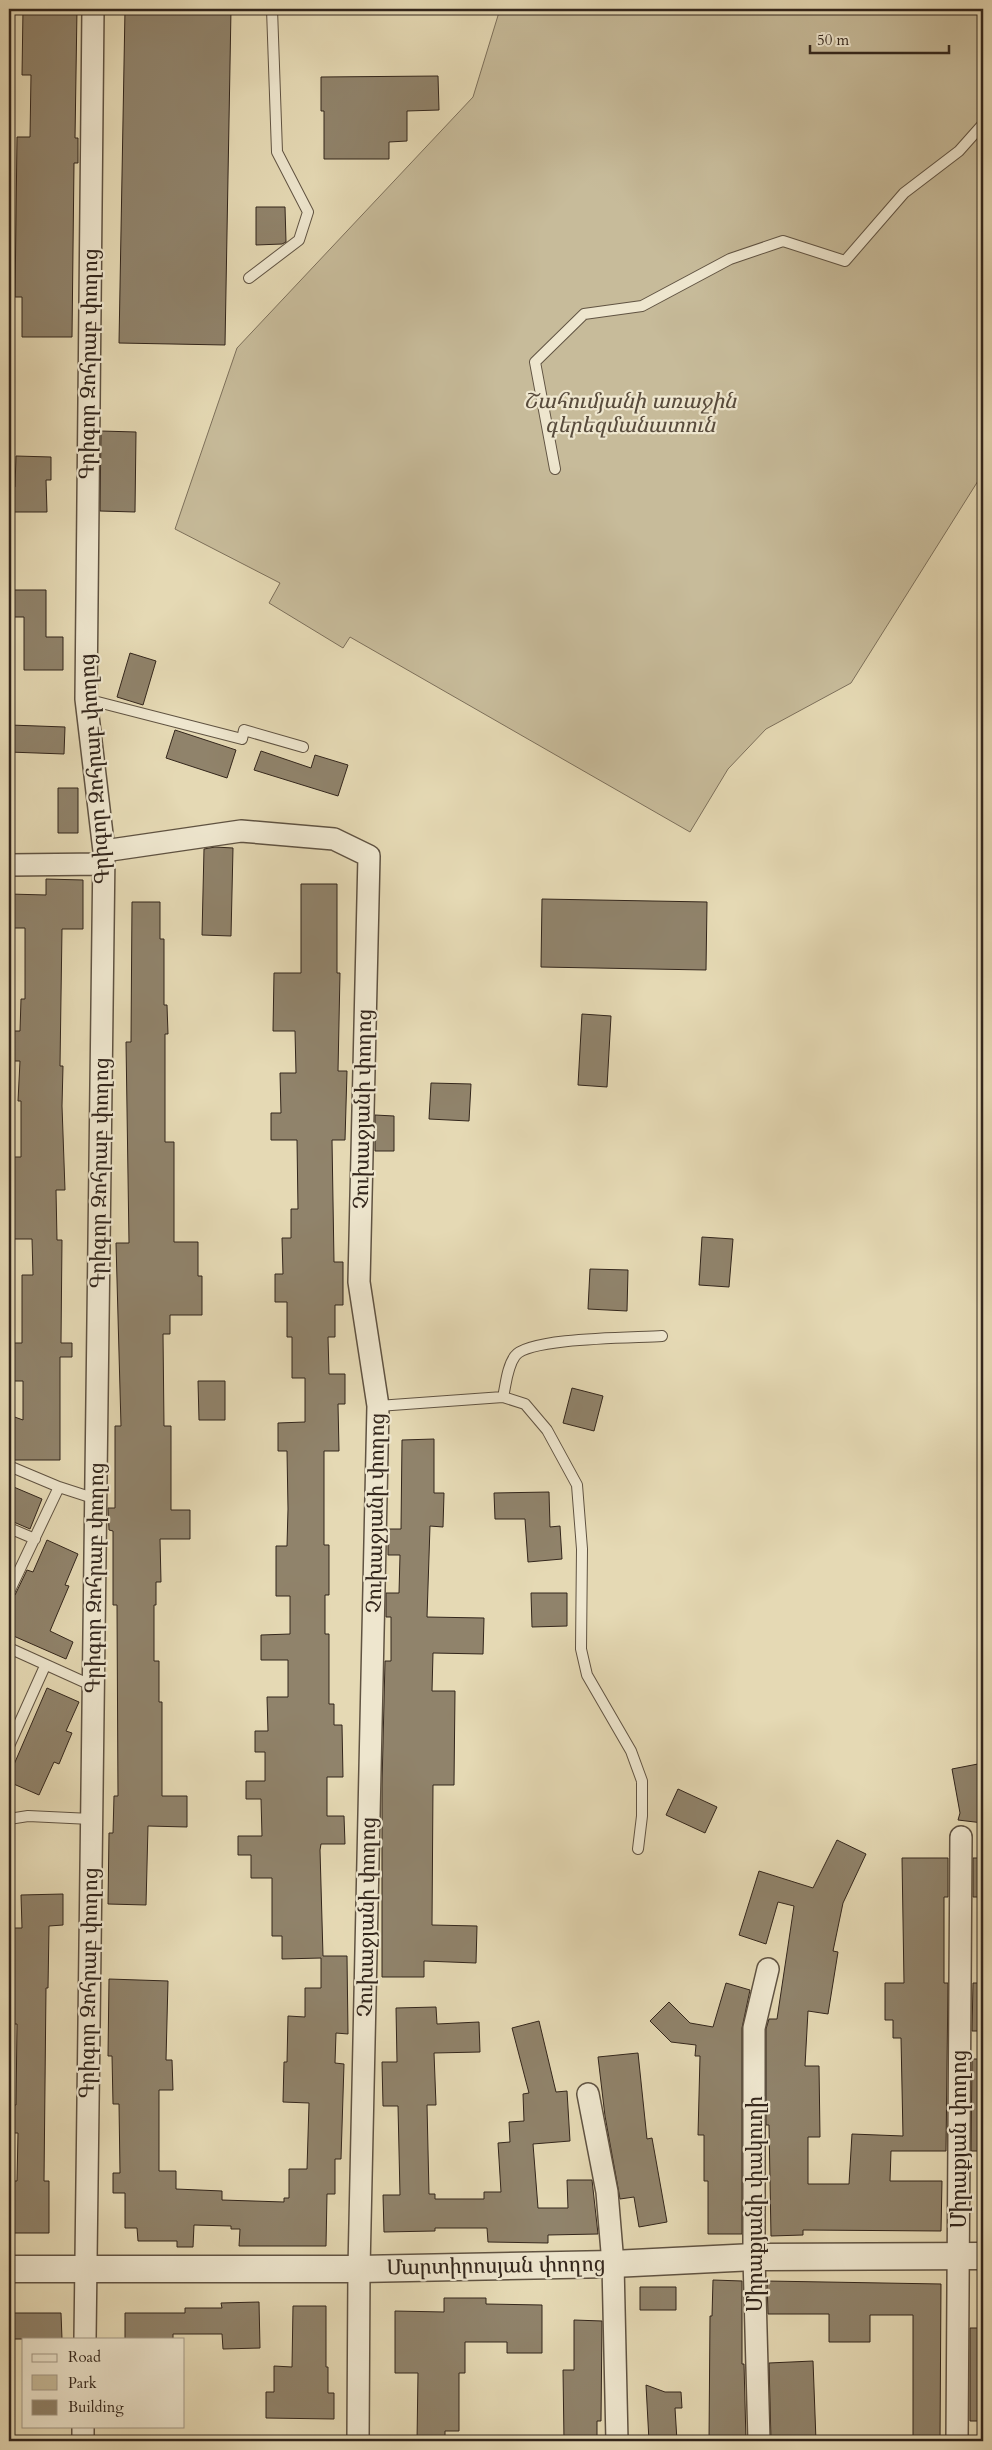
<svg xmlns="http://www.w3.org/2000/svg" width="992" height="2450" font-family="Cardo,'Noto Serif Armenian',serif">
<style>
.green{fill:#c7bb9a;stroke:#7d705b}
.building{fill:#90836b;stroke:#33261c}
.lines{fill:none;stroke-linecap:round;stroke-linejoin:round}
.service-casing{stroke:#605342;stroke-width:12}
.minor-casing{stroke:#605342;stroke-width:24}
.tertiary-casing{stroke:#605342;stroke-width:29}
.service{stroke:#eee6ce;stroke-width:10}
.minor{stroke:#eee6ce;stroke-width:21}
.tertiary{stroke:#eee6ce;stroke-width:26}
.labels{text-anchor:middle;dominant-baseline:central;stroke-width:4.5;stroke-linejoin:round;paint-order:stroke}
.street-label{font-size:21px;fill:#33261c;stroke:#eee6ce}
.park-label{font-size:21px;font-style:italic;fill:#584b3c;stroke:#eee6ce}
</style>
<rect width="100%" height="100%" fill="#e5d9b4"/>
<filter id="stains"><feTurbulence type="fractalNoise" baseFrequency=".004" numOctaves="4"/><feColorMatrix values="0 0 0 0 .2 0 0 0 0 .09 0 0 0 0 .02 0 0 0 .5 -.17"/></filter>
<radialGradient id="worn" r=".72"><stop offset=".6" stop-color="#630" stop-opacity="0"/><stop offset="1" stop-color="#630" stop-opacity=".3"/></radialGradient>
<path class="green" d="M500 9H983V473L851 683 766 729 728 769 690 832 350 637 343 648 269 603 280 583 175 529 237 348 473 97Z"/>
<path class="building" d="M23 9H77L75 138H78V163H74L72 337H22V297H15L17 137H30L31 75H22Z
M125 9H231L225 345 119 343Z
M438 76 439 110 407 111V141L389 142V159H324V111H321V77Z
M256 207H285L286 242 282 244 256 245Z
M101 431 136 432 135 512 100 511Z
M16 456 51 457V480H46L47 512H11V487H15Z
M9 590H46V637H63V670H24V617H9Z
M130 653 156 661 143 705 117 697Z
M10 725 65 727 64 754 9 752Z
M175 730 236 750 227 778 166 758Z
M261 751 311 768 315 755 348 765 338 796 254 770Z
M58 788H78V833H58Z
M215 847 233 848 231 936 202 935 204 849Z
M46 879 83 880V929H62L60 1066H63L62 1106 65 1190H56L57 1240H62L61 1343H72V1357H60V1460H12L9 1459V1415L23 1420V1381H9V1343H22V1275H33L32 1239H11L12 1157H21V1101H18L20 1061H9V1031H20L21 999H25V928H11L9 894 46 895Z
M301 884H337V973H340L338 1071H347L345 1140H332L334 1262H343V1305H335V1337H328L329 1374H345V1404H338L339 1451H324V1545H329V1595H325V1634H329V1704H334V1725H342L343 1777H327V1816H344L345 1844H321L320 1850 323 1956H347L348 2034 336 2033 335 2063 344 2064 341 2159H335V2194H327L326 2246H239L240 2229H231V2226L194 2225 193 2247H177V2241H138L137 2228H125V2193H113V2173H120L119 2104H113L112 2056H108L109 1979 168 1981 166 2060H172L173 2090H159V2171H176V2189L222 2191V2200L284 2202V2198H289V2169H307L309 2103 283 2102 284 2062H287L288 2016 305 2017V1988H321V1958L282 1959V1936H272V1878H251V1855H238V1836H262L261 1799H246V1781H265V1752H255V1731H268L267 1697H288V1660H261V1635L290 1634V1596H276V1546H287L288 1509 287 1451H278V1423L305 1422V1378H292V1337H287V1302H275V1274H283L282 1238H291V1209H298L297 1140H271V1113H281L280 1073H296L295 1031H273L274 973H301Z
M542 899 707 902 706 970 541 967Z
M132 902H160V939H164V1005H167L168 1034H165V1142H174V1242H198V1276H202V1315H170V1334H163L164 1426H171V1510H190V1539H160L161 1582H156V1605H154V1661H159V1702H162V1796H187V1827L148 1826 146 1905 108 1904 109 1833H113L114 1796H118L117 1605H113V1531L109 1530 108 1508H115V1426H121L116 1243H129L126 1042H131Z
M582 1014 611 1016 607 1087 578 1085Z
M431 1083 471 1084 469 1121 429 1119Z
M375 1115 394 1116V1151H375Z
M702 1237 733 1239 729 1287 699 1285Z
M590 1269 628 1270 627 1311 588 1309Z
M198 1381H225V1420H199Z
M572 1388 603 1396 594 1431 563 1423Z
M434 1439V1493H444L443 1527 430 1526 427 1617 484 1618 483 1654 433 1653 432 1691H455L454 1785H433L432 1925 477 1926 476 1963 424 1961V1977H382V1784L385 1661H391V1617H386V1593H399L400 1555H388V1529H401L402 1440Z
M9 1485 42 1499 30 1529 9 1520Z
M549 1492 550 1527 560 1526 562 1559 528 1562 525 1519H495L494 1493Z
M47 1540 78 1554 65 1585 69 1586 50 1631 73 1642 66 1659 9 1634V1599L15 1595 27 1570 33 1572Z
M531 1593H567V1626L532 1627Z
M47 1688 79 1702 66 1731 72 1733 59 1764 54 1762 39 1795 9 1782V1776Z
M983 1763V1823L958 1820 960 1813 952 1769Z
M678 1789 717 1807 705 1833 666 1815Z
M837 1840 866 1854 843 1903 833 1951 838 1952 828 2014 808 2011 805 2066H819L820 2137H808V2184H849L852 2134 903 2136 901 2038H893V2020H885V1983H904L902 1858H948V1897H944V1983H948L946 2151H891L890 2181H942L941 2231 803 2230V2235L771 2236 769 2125H766V2029L769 2019H777L794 1906 778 1902 766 1944 739 1935 759 1871 813 1888Z
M973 1858H983V1897H973Z
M63 1894V1925L49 1926 48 1988H46L44 2181H49V2233H9V2200H14V2181H17L18 2133H9V2105H16L17 2024H10L9 1946H13V1928H22L21 1895Z
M726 1983 750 1990 742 2028V2234H708V2181H704V2135H698L700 2056H695L696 2045 671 2042 650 2021 669 2002 690 2023 713 2027Z
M973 1983H983V2031H972Z
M436 2007 437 2024 479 2022 480 2052 434 2053 436 2105H427L429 2194H435V2199H484V2192H501L498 2143 510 2142 509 2122 524 2121 523 2094 529 2093 512 2028 539 2021 556 2092 567 2091 570 2141 533 2144 538 2208H568L567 2180H592L598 2234 548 2235V2243L488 2242 487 2228H435V2231L384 2232 383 2195H400L398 2106H383L382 2062H397L396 2008Z
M638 2053 647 2139 652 2138 667 2222 639 2227 634 2197 620 2199 605 2116 598 2057Z
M972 2059H983V2151H971Z
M713 2280 742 2281V2364H744L746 2441H709L710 2316H712Z
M767 2281 941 2284 940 2441H913V2315H870V2342H829V2314H768Z
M640 2287H676V2310H640Z
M444 2298H486V2304L542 2305V2353H507V2342H465V2373H459V2431H445V2441H417L418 2373H395V2311L444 2312Z
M259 2302 260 2348 223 2349 222 2334H173V2339H125V2313H185V2308H222L221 2303Z
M293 2306H326V2367H328V2393H334V2419L266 2418V2392H274V2366L292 2367Z
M13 2313H61L62 2339H14Z
M574 2320 602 2321 601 2421H597V2441H564L563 2370H574Z
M970 2328H983V2421H970Z
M813 2361 816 2441H771L769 2363Z
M646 2385 665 2392H681L682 2408H675L677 2441H649Z"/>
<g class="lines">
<g class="service-casing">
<path id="service" d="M249 278 299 240 308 212 277 152 272 9
M555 469 535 362 584 314 642 306 730 259 783 241 845 261 904 193 959 151 983 124
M86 699 242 739 244 730 303 747
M503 1397 525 1404 547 1430 577 1485 582 1549 581 1649 587 1675 631 1751 642 1781V1816L638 1849
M378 1406 503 1397C506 1384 507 1367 515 1356 529 1337 636 1338 662 1336
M9 1466 59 1487 9 1592
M59 1487 96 1499
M9 1528 35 1539
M9 1648 93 1686
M9 1746 45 1666
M9 1819 28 1816 91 1819"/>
</g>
<g class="minor-casing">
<path id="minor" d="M104 851 241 831 334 839 369 856 359 1282 378 1406 359 2269 358 2441
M9 865 104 864
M588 2094 607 2192 613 2264 617 2441
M85 2339 104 851 86 699 93 9
M83 2441V2426
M759 2441 754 2257V2028L768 1969
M957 2441 961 1837"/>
</g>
<g class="tertiary-casing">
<path id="tertiary" d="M9 2269H359L613 2264 754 2257 983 2256"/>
</g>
<use href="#service" class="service"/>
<use href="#minor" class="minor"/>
<use href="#tertiary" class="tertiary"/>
</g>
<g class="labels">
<g class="street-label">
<text transform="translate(89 364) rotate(-89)">Գրիգոր Զոհրաբ փողոց</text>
<text transform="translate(95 769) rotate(-94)">Գրիգոր Զոհրաբ փողոց</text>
<text transform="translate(363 1109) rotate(-89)">Չուխաջյանի փողոց</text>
<text transform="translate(100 1173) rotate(-89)">Գրիգոր Զոհրաբ փողոց</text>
<text transform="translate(376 1513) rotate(-89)">Չուխաջյանի փողոց</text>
<text transform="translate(95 1578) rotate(-89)">Գրիգոր Զոհրաբ փողոց</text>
<text transform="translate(367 1917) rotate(-89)">Չուխաջյանի փողոց</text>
<text transform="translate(89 1983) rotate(-89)">Գրիգոր Զոհրաբ փողոց</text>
<text transform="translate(959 2139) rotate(-90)">Միրաքյան փողոց</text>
<text transform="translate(755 2204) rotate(-90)">Միրաքյանի փակուղի</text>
<text transform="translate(496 2266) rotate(-1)">Մարտիրոսյան փողոց</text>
</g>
<g class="park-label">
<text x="630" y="401">Շահումյանի առաջին<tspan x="630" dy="24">գերեզմանատուն</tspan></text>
</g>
</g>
<rect width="992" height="2450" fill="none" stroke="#e5d9b4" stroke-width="30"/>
<rect x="10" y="10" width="972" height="2430" fill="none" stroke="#33261c" stroke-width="2.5"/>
<rect x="15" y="15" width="962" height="2420" fill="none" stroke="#33261c"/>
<rect x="22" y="2338" width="162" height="90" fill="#eee6ce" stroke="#a39987"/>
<rect x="32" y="2354" width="25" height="8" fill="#eee6ce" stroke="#a39987"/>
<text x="68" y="2362" font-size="15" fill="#33261c">Road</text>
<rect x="32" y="2375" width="25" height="15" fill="#c7bb9a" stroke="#a39987"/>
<text x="68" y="2388" font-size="15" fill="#33261c">Park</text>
<rect x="32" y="2400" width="25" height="15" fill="#90836b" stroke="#a39987"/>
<text x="68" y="2412" font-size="15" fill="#33261c">Building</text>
<path d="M810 45v8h139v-8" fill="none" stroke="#33261c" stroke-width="2.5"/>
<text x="817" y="45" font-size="15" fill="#33261c" stroke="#eee6ce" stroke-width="4" paint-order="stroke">50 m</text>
<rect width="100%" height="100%" filter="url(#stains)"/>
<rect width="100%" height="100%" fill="url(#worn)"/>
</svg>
